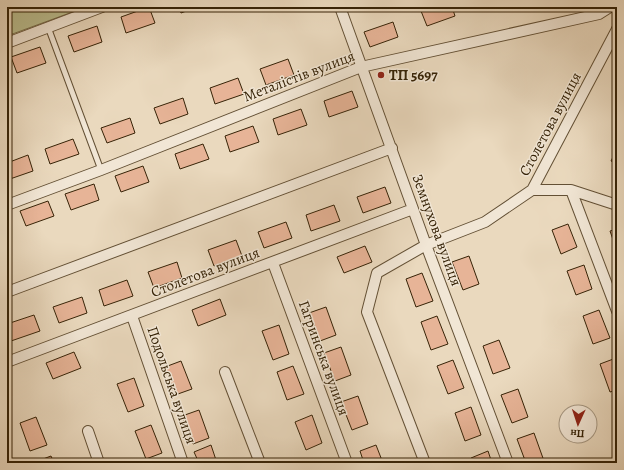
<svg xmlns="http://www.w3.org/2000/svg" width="624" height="470" font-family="Alegreya,serif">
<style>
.green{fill:#bbbe8f;stroke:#78704b}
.building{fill:#e7b497;stroke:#362307}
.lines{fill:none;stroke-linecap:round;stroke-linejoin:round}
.service-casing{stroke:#635035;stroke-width:7}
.minor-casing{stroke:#635035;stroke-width:12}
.service{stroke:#f1e6d5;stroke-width:5}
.minor{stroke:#f1e6d5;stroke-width:10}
.poi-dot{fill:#8f2418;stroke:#f1e6d5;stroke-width:1.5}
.labels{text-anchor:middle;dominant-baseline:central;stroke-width:3;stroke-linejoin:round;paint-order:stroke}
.poi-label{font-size:15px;font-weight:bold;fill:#362307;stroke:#f1e6d5;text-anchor:start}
.street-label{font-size:15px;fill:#362307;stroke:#f1e6d5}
</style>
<rect width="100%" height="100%" fill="#ead9be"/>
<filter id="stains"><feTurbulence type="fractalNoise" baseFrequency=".005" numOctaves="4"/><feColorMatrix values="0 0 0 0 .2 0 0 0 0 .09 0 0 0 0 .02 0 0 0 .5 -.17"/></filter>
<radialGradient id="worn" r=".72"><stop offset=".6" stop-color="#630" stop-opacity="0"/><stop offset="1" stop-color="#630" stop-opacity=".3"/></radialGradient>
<path class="green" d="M7 7H86L7 36Z"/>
<path class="building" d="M149 7 155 23 126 33 121 17Z
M179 7H197L181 13Z
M432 7H452L455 16 427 26 421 11Z
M393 22 398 37 370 47 364 32Z
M97 26 102 42 74 52 68 36Z
M40 47 46 63 17 73 11 57Z
M288 59 294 75 266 85 260 69Z
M238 78 244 94 215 104 210 88Z
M352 91 358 107 329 117 324 101Z
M183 98 188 114 160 124 154 108Z
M301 109 307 125 278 135 273 119Z
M130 118 135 133 107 143 101 128Z
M253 126 259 142 230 152 225 136Z
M73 139 79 154 50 164 45 149Z
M203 144 209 159 180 169 175 154Z
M617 149V164L611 161Z
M28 155 33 171 7 180V163Z
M143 166 149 182 121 192 115 176Z
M94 184 99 200 71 210 65 194Z
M385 187 391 203 363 213 357 197Z
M48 201 54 216 26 226 20 211Z
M334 205 340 221 311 231 306 215Z
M286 222 292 238 264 248 258 232Z
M568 224 577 247 561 254 552 230Z
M617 229V251L610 231Z
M236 240 242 256 214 266 208 250Z
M365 246 372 262 344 273 337 257Z
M469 256 479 284 463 290 452 262Z
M177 262 182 278 154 288 148 272Z
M584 265 592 289 576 295 567 271Z
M422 273 433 301 416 307 406 279Z
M127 280 133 296 104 306 99 290Z
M82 297 87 313 59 323 53 307Z
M220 299 226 315 198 326 192 310Z
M326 307 336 335 320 341 309 313Z
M599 310 610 338 593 344 583 316Z
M34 315 40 331 11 341 7 324Z
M437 316 448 344 431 350 421 322Z
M279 325 289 354 273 360 262 331Z
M499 340 510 368 493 374 483 346Z
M341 347 351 375 335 381 324 353Z
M74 352 81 368 53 379 46 363Z
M616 358 617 390 610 392 600 364Z
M453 360 464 388 448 394 437 366Z
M181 361 192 389 175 395 165 367Z
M293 366 304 394 287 400 277 372Z
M134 378 144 406 128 412 117 384Z
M518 389 528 417 512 423 501 395Z
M358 396 368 424 352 430 341 402Z
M471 407 481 435 465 441 455 413Z
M199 410 209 438 193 444 182 416Z
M312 415 322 443 306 450 295 422Z
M36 417 47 445 30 451 20 423Z
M151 425 162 453 146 459 135 431Z
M534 433 544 461 526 463 517 439Z
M211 445 217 463H199L194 452Z
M376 445 383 463H364L360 451Z
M488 451 492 463H473L471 458Z
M51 456 54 463H35V462Z"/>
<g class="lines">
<g class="service-casing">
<path id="service" d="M48 27 101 170"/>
</g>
<g class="minor-casing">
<path id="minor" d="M340 7 426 245 508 463
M7 43 102 7
M532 190H571L617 311
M571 190 617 205
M7 205 101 170 361 67 599 14 610 7
M273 263 347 463
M7 292 392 148
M132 316 183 463
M7 362 413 209
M225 372 260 463
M88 431 99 463
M425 463 367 312 377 273 426 245 485 222 532 190 617 29"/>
</g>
<use href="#service" class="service"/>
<use href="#minor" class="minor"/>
</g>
<circle class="poi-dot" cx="381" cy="75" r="4"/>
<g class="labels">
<g class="poi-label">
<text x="389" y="75">ТП 5697</text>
</g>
<g class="street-label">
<text transform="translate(299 76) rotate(-21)">Металістів вулиця</text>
<text transform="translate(550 124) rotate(-62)">Столетова вулиця</text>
<text transform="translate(437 230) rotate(70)">Земнухова вулиця</text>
<text transform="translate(205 272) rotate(-21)">Столетова вулиця</text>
<text transform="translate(324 358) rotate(70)">Гагринська вулиця</text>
<text transform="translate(172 385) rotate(71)">Подольська вулиця</text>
</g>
</g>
<rect width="624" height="470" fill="none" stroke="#ead9be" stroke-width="24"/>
<rect x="8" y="8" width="608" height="454" fill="none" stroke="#362307" stroke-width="2"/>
<rect x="12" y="12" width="600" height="446" fill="none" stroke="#362307"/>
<g transform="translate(578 424) rotate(183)"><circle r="19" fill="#f1e6d5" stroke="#a69883"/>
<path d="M0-3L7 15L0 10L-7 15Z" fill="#8f2418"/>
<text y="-6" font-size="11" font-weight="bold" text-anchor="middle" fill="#362307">Пн</text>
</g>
<rect width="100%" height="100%" filter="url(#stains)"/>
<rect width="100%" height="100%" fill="url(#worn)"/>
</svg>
